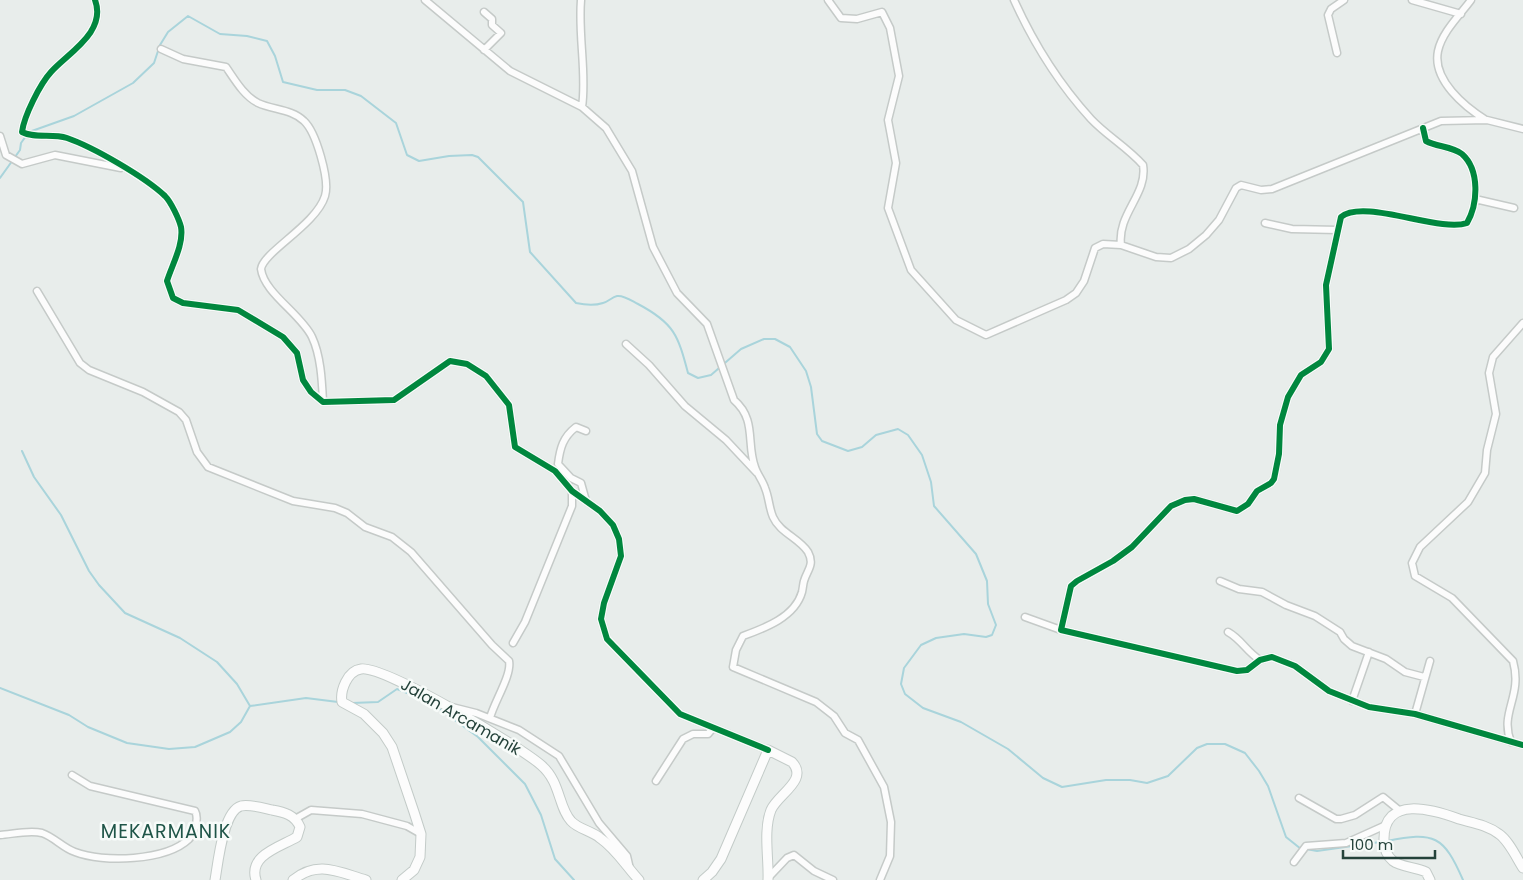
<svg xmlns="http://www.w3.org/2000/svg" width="1523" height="880" font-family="Poppins,sans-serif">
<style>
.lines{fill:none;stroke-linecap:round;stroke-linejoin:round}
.stream{stroke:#a9d4db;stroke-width:2}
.street-casing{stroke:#c5cac8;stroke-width:9}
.secondary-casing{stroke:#c3cbc8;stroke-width:11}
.street{stroke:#fcfcfc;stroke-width:6}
.secondary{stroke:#fcfcfc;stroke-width:9}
.cycleway-casing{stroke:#f7fbf9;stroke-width:9}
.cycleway{stroke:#00873e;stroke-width:6}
.labels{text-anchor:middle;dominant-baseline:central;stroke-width:5;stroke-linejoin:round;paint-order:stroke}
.street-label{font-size:16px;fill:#24423a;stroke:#f7fbf9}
.quarter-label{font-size:19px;letter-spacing:1px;fill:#1f5548;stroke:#f7fbf9}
</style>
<rect width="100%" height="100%" fill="#e8edeb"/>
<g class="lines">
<path class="stream" d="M29 132 74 116 133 83 154 63 160 45 168 32 188 16 220 34 247 36 267 41 275 56 283 82 317 90H345L361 96 396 123 407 155 419 161 449 156 472 155 478 157 523 202 530 252 576 303C585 305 594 306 603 303 608 302 612 297 617 296 624 295 632 301 638 304 674 323 678 335 688 373L698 378 711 375 741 349 764 339H775L790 347 806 371 811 387 817 434 822 441 848 451 862 447 876 435 898 429 908 435 922 455 931 482 934 506 976 554 987 581 988 604 996 625 992 635 986 637 964 634 936 638 921 645 904 668 901 684 905 694 923 708 961 722 1008 749 1043 778 1062 787 1106 780H1130L1147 783 1168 776 1197 748 1207 744H1225L1245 753 1259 771 1268 786 1286 837 1301 849
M0 178 20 150 21 143 26 136
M22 451 34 477 61 515 89 571 99 585 125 613 180 638 217 662 237 684 250 706
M0 688 69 715 88 727 127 743 169 749 195 747 230 732 241 722 250 706 306 698 338 702
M352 703 378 702 397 689 430 702 478 737 525 784 541 815 555 859 574 880
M1387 841C1434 831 1444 836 1463 880
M1306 849 1317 851 1380 842"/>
<g class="street-casing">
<path id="street" d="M95 0C107 32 68 53 51 72 40 84 24 116 22 132 35 139 52 133 67 138 93 147 145 177 165 196 171 202 179 219 181 227 184 244 172 265 167 281L173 298 183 303 238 310 283 337 297 353 303 380 311 392 323 402 394 400 450 361 467 364 486 376 509 405 515 447 555 471 572 491 600 511 613 525 619 539 621 556 604 603 601 619 607 639 680 714 768 750
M425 0 510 71 582 107 606 128 632 171 653 247 677 293 707 324 734 400C757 420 746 443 755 467 757 474 763 481 765 488 769 497 769 508 773 517 780 533 799 538 808 552 815 565 807 570 804 581 803 584 803 588 802 592 795 617 765 628 743 636L736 650 733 667 816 702 834 716 845 733 858 740 884 787 891 822 890 856 880 880
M581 0C578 36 587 74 582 107
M828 0 841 18 857 19 882 12 890 28 899 76 888 120 896 163 888 208 911 270 956 320 986 335 1066 300 1076 293 1084 281 1095 248 1103 244 1121 245 1156 257 1171 258 1189 249 1206 235 1219 220 1236 188 1241 185 1261 190 1272 189 1441 121 1487 120 1523 129
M1014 0C1033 42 1060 85 1091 119 1107 136 1127 147 1143 165 1148 194 1117 214 1121 245
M1412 0 1461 14
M1471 0C1460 15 1442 32 1438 51 1432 80 1465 107 1486 120
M161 49 183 59 226 67C235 80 244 96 258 103 273 110 292 109 304 121 316 132 330 180 325 196 316 225 263 252 261 269 264 293 301 314 312 337 321 356 322 382 323 402
M484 50 501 33 492 25V19L484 12
M1337 53 1328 15 1331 9 1344 0
M1423 128 1426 141C1437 147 1452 146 1462 154 1480 170 1478 204 1467 223 1440 233 1364 198 1341 217L1326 285 1329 349 1321 362 1301 375 1288 397 1280 425 1279 454 1274 479 1271 483 1257 491 1248 504 1237 511 1194 499 1185 500 1171 506 1132 547 1113 561 1077 581 1071 586 1061 630 1237 671 1247 670 1260 660 1272 657 1295 666 1329 691 1369 707 1415 714 1523 745
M0 136 6 155 22 164 55 155 121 168
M1475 199 1514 208
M1265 223 1292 229 1338 230
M37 291 80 363 89 370 143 392 179 412 186 420 197 452 208 467 293 501 335 508 347 513 365 527 392 537 411 552 492 645 509 661C512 675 494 702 490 718
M626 344 649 365 685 406 726 440 757 473
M586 431 576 427C563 437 560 448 558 464L571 478 581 483 586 501
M1220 581 1239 589 1262 592 1286 605 1315 616 1340 632 1344 639 1352 646 1386 659 1405 672 1424 677
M1025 617 1061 630
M1228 632C1241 639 1247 652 1260 660
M513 643 525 622 572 506V491
M1352 701 1369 652
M452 707 476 713 519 730 559 756 599 823 627 856 630 869
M1415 714 1430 661
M1511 742C1499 712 1523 697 1513 661L1452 598 1415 576 1412 563 1420 547 1468 502 1485 473 1487 450 1496 414 1489 373 1493 357 1523 323
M656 781 683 739 693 734H708L713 728
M1299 798 1336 819H1341L1355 815 1383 797 1400 811
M295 819 311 810 362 814 407 826 421 834
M0 835C13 834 29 830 42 833 54 837 63 848 75 852 103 863 166 861 189 839 195 833 199 818 195 811L90 786 72 775
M1294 862 1306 846 1346 843 1386 825
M768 878 787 858 794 855 814 871 833 880"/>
</g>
<g class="secondary-casing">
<path id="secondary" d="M215 880C218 863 223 811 241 806 250 804 263 808 272 810 284 812 295 815 300 827L297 837C280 847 248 855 256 880
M293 880C318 860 338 872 366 880
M402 880 414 870 420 857 421 834 414 812 392 747 383 733 364 714 342 702C340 691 347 671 361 669 384 665 519 746 541 765 561 782 558 807 571 821 578 829 592 831 600 838 616 849 626 866 639 880
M703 880 712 872 721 859 768 750 792 762C809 780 778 794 771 810 763 830 769 859 768 880
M1430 880 1426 872C1416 867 1401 867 1393 861 1387 856 1384 848 1384 840 1383 794 1434 810 1459 819 1473 823 1487 825 1499 834 1509 841 1516 857 1523 868"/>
</g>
<use href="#street" class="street"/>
<use href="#secondary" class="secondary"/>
<g class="cycleway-casing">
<path id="cycleway" d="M95 0C107 32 68 53 51 72 40 84 24 116 22 132 35 139 52 133 67 138 93 147 145 177 165 196 171 202 179 219 181 227 184 244 172 265 167 281L173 298 183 303 238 310 283 337 297 353 303 380 311 392 323 402 394 400 450 361 467 364 486 376 509 405 515 447 555 471 572 491 600 511 613 525 619 539 621 556 604 603 601 619 607 639 680 714 768 750
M1423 128 1426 141C1437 147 1452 146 1462 154 1480 170 1478 204 1467 223 1440 233 1364 198 1341 217L1326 285 1329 349 1321 362 1301 375 1288 397 1280 425 1279 454 1274 479 1271 483 1257 491 1248 504 1237 511 1194 499 1185 500 1171 506 1132 547 1113 561 1077 581 1071 586 1061 630 1237 671 1247 670 1260 660 1272 657 1295 666 1329 691 1369 707 1415 714 1523 745"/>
</g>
<use href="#cycleway" class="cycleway"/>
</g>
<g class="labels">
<g class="street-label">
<text transform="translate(461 717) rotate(30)">Jalan Arcamanik</text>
</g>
<g class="quarter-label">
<text x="166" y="831">MEKARMANIK</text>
</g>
</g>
<path d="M1343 850v8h92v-8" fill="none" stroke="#24423a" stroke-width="2.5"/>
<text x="1350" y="850" font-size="15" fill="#24423a" stroke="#f7fbf9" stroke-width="4" paint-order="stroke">100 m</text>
</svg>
